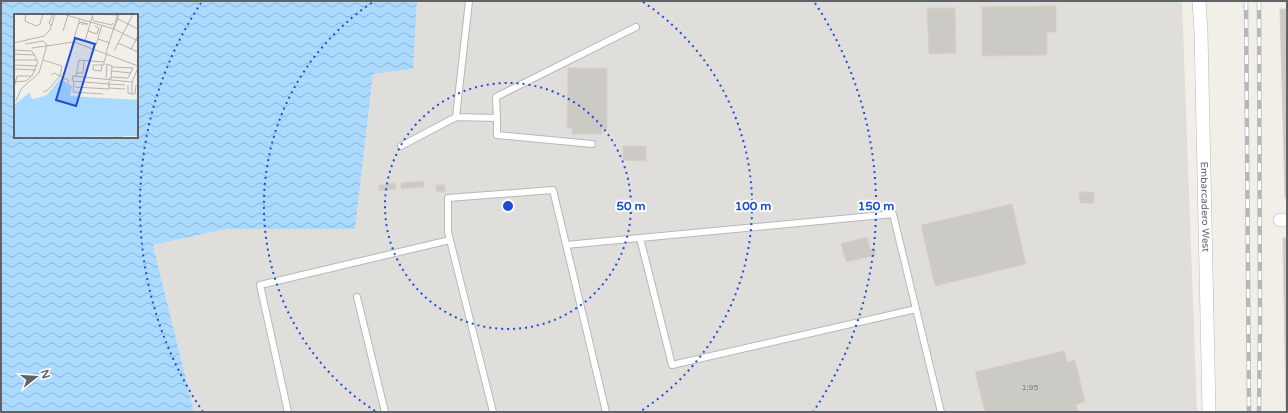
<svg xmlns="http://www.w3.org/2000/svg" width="1288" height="413" font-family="'Varela Round',sans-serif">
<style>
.industrial{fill:#e0deda}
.water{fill:url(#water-waves);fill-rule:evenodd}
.building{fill:#cccac5;stroke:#d6d1c6}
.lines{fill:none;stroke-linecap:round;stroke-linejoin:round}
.lane-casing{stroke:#b5b8bc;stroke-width:8}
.street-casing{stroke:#b5b8bc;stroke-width:14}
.lane{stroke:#fff;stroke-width:6}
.street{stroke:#fff;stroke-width:13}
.rail-casing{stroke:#b6b7b8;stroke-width:4.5}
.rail{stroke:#fff;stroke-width:3;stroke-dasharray:9;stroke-linecap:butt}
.ring{fill:none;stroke:#1d4ed8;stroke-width:2;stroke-dasharray:2 4}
.labels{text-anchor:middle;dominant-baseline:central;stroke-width:4;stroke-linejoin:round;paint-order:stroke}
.number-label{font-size:8px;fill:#7a7d7f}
.street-label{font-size:10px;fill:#5f6368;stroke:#fff}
.inset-river{fill:none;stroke:#aadaff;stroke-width:2}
.inset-road{fill:none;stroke:#b3b3b1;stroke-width:1}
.view{fill:#1d4ed8;fill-opacity:0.15;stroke:#1d4ed8;stroke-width:2}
.inset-edge{fill:none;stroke:#5f6368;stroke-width:2}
.centre{fill:#1d4ed8;stroke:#fff;stroke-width:2}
.ring-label{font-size:12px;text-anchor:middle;font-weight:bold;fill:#1d4ed8;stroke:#fff;stroke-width:4;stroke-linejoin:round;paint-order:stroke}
</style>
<defs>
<pattern id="water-waves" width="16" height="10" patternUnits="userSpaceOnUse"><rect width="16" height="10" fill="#aadaff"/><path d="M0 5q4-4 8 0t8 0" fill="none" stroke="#8eb4d2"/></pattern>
</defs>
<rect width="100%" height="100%" fill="#f1efe8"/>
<path class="industrial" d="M417 1H1182L1197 412H194L153 245 226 229 355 228 373 74 413 69Z"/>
<path class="water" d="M1 1H417L413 69 373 74 355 229H226L153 245 194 412H1ZM15 15H137V137H15Z"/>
<path class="building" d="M1056 6V32H1047V55L982 56V7Z
M927 8H955L956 53 929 54Z
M1280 9H1287V198H1285Z
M568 68H607V129H602V134H572V128H567Z
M623 146H646V161L623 160Z
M423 181 424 187 401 189V183Z
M395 183 396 189 379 191V185Z
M436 185H445V192H437Z
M1079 192H1094V203H1080Z
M1012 204 1026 264 935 286 921 225Z
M867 237 870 249 874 248 876 255 846 262 841 244Z
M1283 238H1287V412H1286Z
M1064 351 1067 362 1075 360 1085 402 1076 404 1078 412H985L975 372Z"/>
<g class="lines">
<g class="lane-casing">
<path id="lane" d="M456 117 497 118 496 97 636 27
M497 118V135L592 144
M401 146 456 117 469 1
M640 238 672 365 916 309
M566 245 893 214 941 412
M357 297 385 412
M288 412 260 285 450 240
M493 412 448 232V198L553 190 606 412"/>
</g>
<g class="street-casing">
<g id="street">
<path id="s1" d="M1199 1 1201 32 1209 412"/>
<path d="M1280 220H1287"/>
</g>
</g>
<use href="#lane" class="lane"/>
<use href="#street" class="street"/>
<g class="rail-casing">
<path id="rail" d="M1246 1 1249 412
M1259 1 1260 323 1259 412"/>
</g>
<use href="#rail" class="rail"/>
</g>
<g class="ring">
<circle cx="508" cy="206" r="123"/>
<path d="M375 411A245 245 0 0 1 373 2M643 2A245 245 0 0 1 641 411"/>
<path d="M203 412A368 368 0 0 1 201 3M815 3A368 368 0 0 1 813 412"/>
</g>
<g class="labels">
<g class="number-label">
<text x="1030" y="387">1;95</text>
</g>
<g class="street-label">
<text stroke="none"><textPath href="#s1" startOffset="206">Embarcadero West</textPath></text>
</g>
</g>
<g transform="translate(14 14)">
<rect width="124" height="124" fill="#f1efe8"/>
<path d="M46 65 58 72 56 82 124 86V122L0 124V91L16 78 17 84 20 85 33 81Z" fill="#aadaff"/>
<path class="inset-river" d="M46 110 124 96M0 116 124 93M0 117 124 94M0 119 124 97M0 120 124 98"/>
<path class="inset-road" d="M12 0 11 7 22 12 26 10 29 0M49 0 100 15 124 27M86 0 103 1M78 3 80 7 98 11 99 9M102 4 124 15M64 11 67 8 74 10H67M38 12 35 9 39 0M100 15 105 0M49 17 54 1M74 17 83 20 85 14 81 12M60 24 66 5M84 25 96 29M71 27 79 0M0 29 30 22 36 16 41 0M104 29 124 38M11 30 29 27 33 31M82 31 88 11M18 34 60 28 124 52M117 35 124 22M0 36 18 37 24 48 18 62H3L0 74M100 37 119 0M92 39 104 0M0 40 21 41M0 46H23M29 46 48 52 46 62 40 59 37 61M0 51 23 52M88 51 87 57 79 56V51H90V48M0 55 22 56M98 57 117 59M63 59H69L70 47M62 62 65 46 90 48 93 39M98 63 114 64 119 54 98 53M92 64 93 50 98 52 97 65 95 64M95 67V70L58 67 59 62 118 68 124 54M0 68 12 67 17 63M60 68 59 78 89 80M114 71V79L118 80V68M61 73 95 75V70L111 71M95 74 111 75M29 78 34 76 46 62 54 66 55 69M118 80H121L122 71M2 87 7 75 25 59 33 31M75 124 108 123"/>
<path class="view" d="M61 24 81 30 62 92 42 86Z"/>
<rect width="124" height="124" class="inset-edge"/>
</g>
<circle cx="508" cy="206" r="6" class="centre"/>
<g class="ring-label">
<text x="631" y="210">50 m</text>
<text x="753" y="210">100 m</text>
<text x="876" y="210">150 m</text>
</g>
<rect width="1288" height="413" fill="none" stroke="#5f6368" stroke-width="4"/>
<g transform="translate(36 377) rotate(73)" stroke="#ffffff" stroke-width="3" paint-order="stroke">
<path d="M0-3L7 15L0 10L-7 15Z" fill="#5f6368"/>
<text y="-6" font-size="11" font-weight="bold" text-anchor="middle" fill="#5f6368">N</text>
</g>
</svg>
